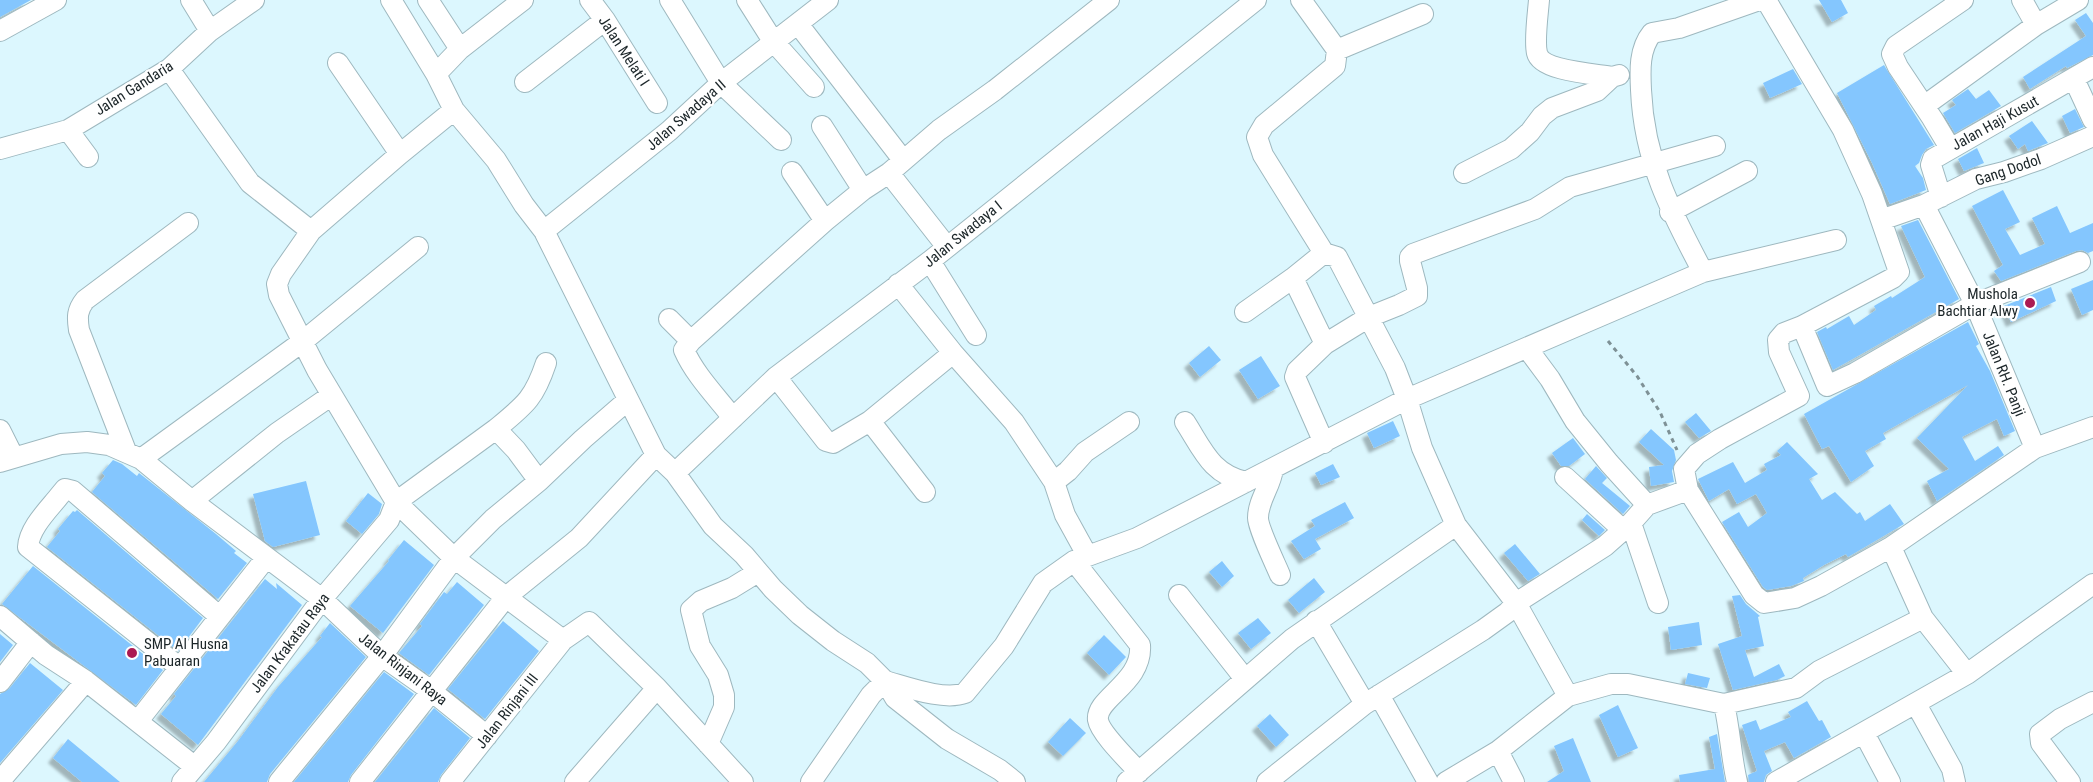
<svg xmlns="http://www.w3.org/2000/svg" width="2093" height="782" font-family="'Roboto Condensed',sans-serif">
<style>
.building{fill:#84c6fe;filter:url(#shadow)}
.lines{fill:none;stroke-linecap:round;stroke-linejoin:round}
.minor-casing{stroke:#9eb8bf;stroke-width:22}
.path{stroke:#7e9196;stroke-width:3;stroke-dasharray:4.5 4.5;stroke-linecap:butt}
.minor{stroke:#fff;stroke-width:20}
.poi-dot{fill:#ab1a52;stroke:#fff;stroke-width:2}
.labels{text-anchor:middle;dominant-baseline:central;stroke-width:4.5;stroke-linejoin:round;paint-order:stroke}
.street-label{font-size:15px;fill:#1b2528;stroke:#fff}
.poi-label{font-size:15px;fill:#1b2528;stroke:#fff;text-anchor:end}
</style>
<defs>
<filter id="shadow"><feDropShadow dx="-5" dy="5" stdDeviation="1.5" flood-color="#0004"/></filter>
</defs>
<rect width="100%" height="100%" fill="#dcf7fe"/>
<path class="building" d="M0 0H31L0 17Z
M1819 0H1841L1848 13 1832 22Z
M2086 13 2093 23V55L2067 68 2066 66 2030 89 2023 77 2086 36 2075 20Z
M1884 65 1934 145 1926 149 1922 155 1919 163 1915 166 1923 178 1926 190 1890 204 1872 163 1837 93Z
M1793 69 1802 84 1770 98 1763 83Z
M1968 89 1976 99 1989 90 2001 106 1955 133 1943 113 1956 105 1952 100Z
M2075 109 2084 127 2070 133 2062 116Z
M2032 121 2048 143 2028 151 2025 144 2018 149 2009 136Z
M1977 148 1984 163 1964 171 1958 159Z
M2003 190 2020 222 2005 229 2020 255 2045 244 2032 218 2057 206 2070 233 2093 223V251L2088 253 2082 250 2076 251 2001 281 1994 271 2003 265 1972 206Z
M1918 220 1959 299 1833 370 1817 332 1826 327 1827 329 1849 316 1854 325 1876 310 1874 306 1891 296 1892 298 1925 277 1901 226Z
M2093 280V310L2082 315 2071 289Z
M2051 287 2056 301 2011 322 2004 306Z
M1968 322 1979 344 1976 346 1990 371 2015 431 2004 436 1997 419 1962 437 1975 461 1998 446 2004 455 1937 501 1927 481 1949 469 1917 438 1968 385 1883 433 1886 439 1865 451 1874 466 1851 482 1829 446 1822 449 1804 414Z
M1209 346 1221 360 1200 377 1189 363Z
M1261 356 1280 386 1258 399 1239 370Z
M1696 413 1711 431 1699 438 1685 422Z
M1393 421 1400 436 1374 448 1367 433Z
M1651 429 1674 450 1676 460 1672 471 1674 482 1651 486 1649 467 1664 465 1639 442Z
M1573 438 1585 454 1569 466H1561L1552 453Z
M1787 442 1818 474 1809 479 1822 500 1835 492 1857 514 1860 512 1865 521 1890 504 1904 524 1848 557 1846 554 1824 565 1803 578 1804 581 1791 586 1767 590 1763 587 1722 522 1739 512 1748 527 1767 513 1756 494 1737 504 1729 489 1709 501 1698 479 1733 462 1745 483 1767 470 1764 464 1781 455 1777 451Z
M113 460 122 464 137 476 139 473 216 534 236 551 234 553 247 563 218 599 92 492 105 476 102 473Z
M1333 464 1340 477 1321 485 1315 473Z
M1596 466 1607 478 1602 483 1630 506 1623 514 1585 479Z
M306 481 320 535 273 547 265 541 253 494Z
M368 493 382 504 379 514 362 534 346 521Z
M1345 502 1354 518 1315 539 1321 549 1304 559 1291 541 1315 526 1311 520Z
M77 510 203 618 178 651 47 547 60 531 58 529 73 511 75 512Z
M1587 514 1605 530 1599 536 1582 520Z
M404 540 434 565 383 633 350 606 389 561 388 560Z
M1515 544 1540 574 1528 581 1504 553Z
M1222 561 1234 576 1222 587 1209 572Z
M33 566 163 670 136 705 2 604Z
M1314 578 1325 592 1299 613 1288 600Z
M265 579 277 589 276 583 302 605 198 745 161 714 176 696 174 694Z
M457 582 484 605 429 675 399 653 422 626 420 624 444 592 447 594Z
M1740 595 1746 604 1760 616 1758 617 1764 646 1745 650 1754 677 1779 664 1785 676 1777 680 1733 690 1718 644 1742 636 1732 596Z
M1258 618 1271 633 1251 649 1238 633Z
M503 621 539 651 485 719 448 689Z
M1699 622 1702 645 1671 650 1668 627Z
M330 623 366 657 270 774 267 782H204L238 741 278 687 322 637 320 636Z
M0 634 13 645 0 662Z
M1104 635 1126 657 1109 675 1087 653Z
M30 663 63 690 0 763V694L9 689Z
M384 672 414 694 351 775 348 782H294Z
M1688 673 1710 678 1707 688 1685 684Z
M1807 701 1819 721 1822 720 1831 737 1794 758 1785 742 1764 751 1772 771 1766 775 1764 782H1749L1748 775 1757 771 1742 725 1756 720 1760 730 1791 717 1788 712Z
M1618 705 1638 748 1618 757 1599 715Z
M434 708 470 738 441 775 438 782H375Z
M1270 714 1289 735 1276 747 1257 726Z
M1070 718 1086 733 1063 756 1048 742Z
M1717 734 1725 782H1680L1679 775 1715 769 1709 737Z
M1573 738 1591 782H1547L1564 771 1554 746Z
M68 739 120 782H82L53 758Z"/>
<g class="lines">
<g class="minor-casing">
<path id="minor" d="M191 0 210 31
M391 0 436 74 454 110 400 154 311 231 281 274 277 284 279 295 317 370 396 502 454 558 563 640
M428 0 460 49
M590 0 605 20 657 103
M670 0 721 83 781 140
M747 0 773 41 814 87
M1301 0 1337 50 1335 66 1264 125 1257 137 1263 155 1324 253 1337 257 1395 368 1407 399 1422 448 1456 525 1516 603 1568 696
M1539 0C1538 13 1534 41 1537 53 1541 71 1596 74 1612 77L1619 75
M2022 0 2036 25
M798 24 903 160
M0 31 56 0
M1337 50 1423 14
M338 63 400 154
M169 69 250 183 311 231
M436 74 460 49 523 0
M2074 79 2093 120
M525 82 605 20
M1924 106 2036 25 2078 0
M454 110 496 160 524 205 544 231 656 455 675 473 713 526 744 555 773 589 800 615 833 641 867 663 885 681 895 698 947 739 1000 770 1015 782
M822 126 863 190
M68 130 88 157
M1950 148 1932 118 1898 67 1892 54 1896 46 1963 0
M0 149 68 130 169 69 210 31 254 0
M792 172 825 221
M889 173 947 247
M1464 173 1511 149 1530 132 1542 116 1552 108 1597 91 1612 77
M1941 197 1931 165 1933 159 2093 67
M1924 205 1975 304 2035 448
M1670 212 1747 171
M1881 220 1924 205 1976 179 2004 172 2041 159 2093 136
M544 231 669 131 721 83 828 0
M930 261 976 335
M1703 272C1671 212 1644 161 1641 90 1640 70 1639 49 1652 33L1679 28 1759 0
M898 284 953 353 1014 422 1054 482 1065 515 1087 555
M1245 312 1293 278
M669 319 691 341
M1802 326 1827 386 1855 373 1975 304 2080 262
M1325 344 1369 317 1399 305 1417 296V288L1410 261V257L1413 254 1535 209 1570 187 1715 146
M1527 348 1550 379 1575 421 1609 463 1647 505
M776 377 826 441 833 443 870 421 953 353
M733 418C716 396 695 375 684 350L691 341 825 221 863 190 889 173 939 130 995 90 1109 0
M870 421 925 492
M1185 422C1203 450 1211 474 1246 482
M496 429C525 405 534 399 546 363
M0 430 13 456
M1324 443 1295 377 1297 371 1325 344 1293 278 1324 253
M126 451 79 330C77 317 77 310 85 300L188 223
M141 459 302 342 418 247
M0 462 61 444 87 442 109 445 141 459 192 501 322 599 382 656 430 690 487 736
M1273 469C1271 486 1258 500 1258 518 1258 528 1275 563 1280 575
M675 473 776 377 930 261 1256 0
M1565 477 1623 530
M1054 482 1068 471 1085 452 1129 422
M1688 490 1684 469 1697 454 1720 439 1799 396 1779 352 1778 340 1784 333 1802 326 1893 278 1899 272 1872 194 1843 130 1766 0
M192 501 277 433 332 395
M396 502 496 429 516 450 539 481
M1631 523 1658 603
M1891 547 1923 618 1967 674
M1074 561 1140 645C1143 683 1095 698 1098 720 1100 733 1129 761 1139 772
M1179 595 1245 679
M0 616 46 655 86 681 194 766
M1316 621 1365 704
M179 667 28 547C29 528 49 509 60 495L65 489 73 491 219 616
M885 681C907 687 944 701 965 693L1004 646 1043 583 1074 561 1137 538 1407 399 1703 272 1836 240
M0 682 31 642
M1379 695 1428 782
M1724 704C1730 730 1731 756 1737 782
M1916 704 1952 769 1955 782
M138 721 266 558
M1864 733 1890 782
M708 744 724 707V695L718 675 700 646 691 610 701 601 732 588 758 572
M1498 751 1514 782
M0 781 86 681
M182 782 216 742 322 599 389 520 396 502
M279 782 382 656 454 558 493 519 539 481 583 439 628 400
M360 782 506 597 579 538 656 455
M450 782 563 640 589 622 657 688 743 782
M575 782 657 688
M811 782 871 695 885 681
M1127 782 1292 639 1456 525
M1267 782 1365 704 1483 630 1508 612 1516 603 1605 546 1631 523 1647 505 1688 490 1754 595 1764 603 1795 598 1821 586 1891 547 2035 448 2093 427
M1446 782 1498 751 1568 696 1611 684H1628L1724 704 1796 688 1819 671 1923 618
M1776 782 1967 674 2093 584
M2070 782 2041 743 2040 734 2060 719 2093 702"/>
</g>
<path class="path" d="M1608 341 1637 376 1660 412 1677 450"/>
<use href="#minor" class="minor"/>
</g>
<g class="poi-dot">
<circle cx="2030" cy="303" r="6"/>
<circle cx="132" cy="653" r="6"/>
</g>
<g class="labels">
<g class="street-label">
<text transform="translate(624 51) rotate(57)">Jalan Melati I</text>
<text transform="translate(134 88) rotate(-32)">Jalan Gandaria</text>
<text transform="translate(686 115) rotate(-41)">Jalan Swadaya II</text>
<text transform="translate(1995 123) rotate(-29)">Jalan Haji Kusut</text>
<text transform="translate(2008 170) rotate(-19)">Gang Dodol</text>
<text transform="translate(963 234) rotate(-39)">Jalan Swadaya I</text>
<text transform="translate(2004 374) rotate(68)">Jalan RH. Panji</text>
<text transform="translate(290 643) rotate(-53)">Jalan Krakatau Raya</text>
<text transform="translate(403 669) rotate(38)">Jalan Rinjani Raya</text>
<text transform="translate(507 711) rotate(-52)">Jalan Rinjani III</text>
</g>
<g class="poi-label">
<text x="2018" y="294">Mushola<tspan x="2018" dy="17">Bachtiar Alwy</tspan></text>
<text x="144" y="644" text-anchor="start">SMP Al Husna<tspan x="144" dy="17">Pabuaran</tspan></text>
</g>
</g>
</svg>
